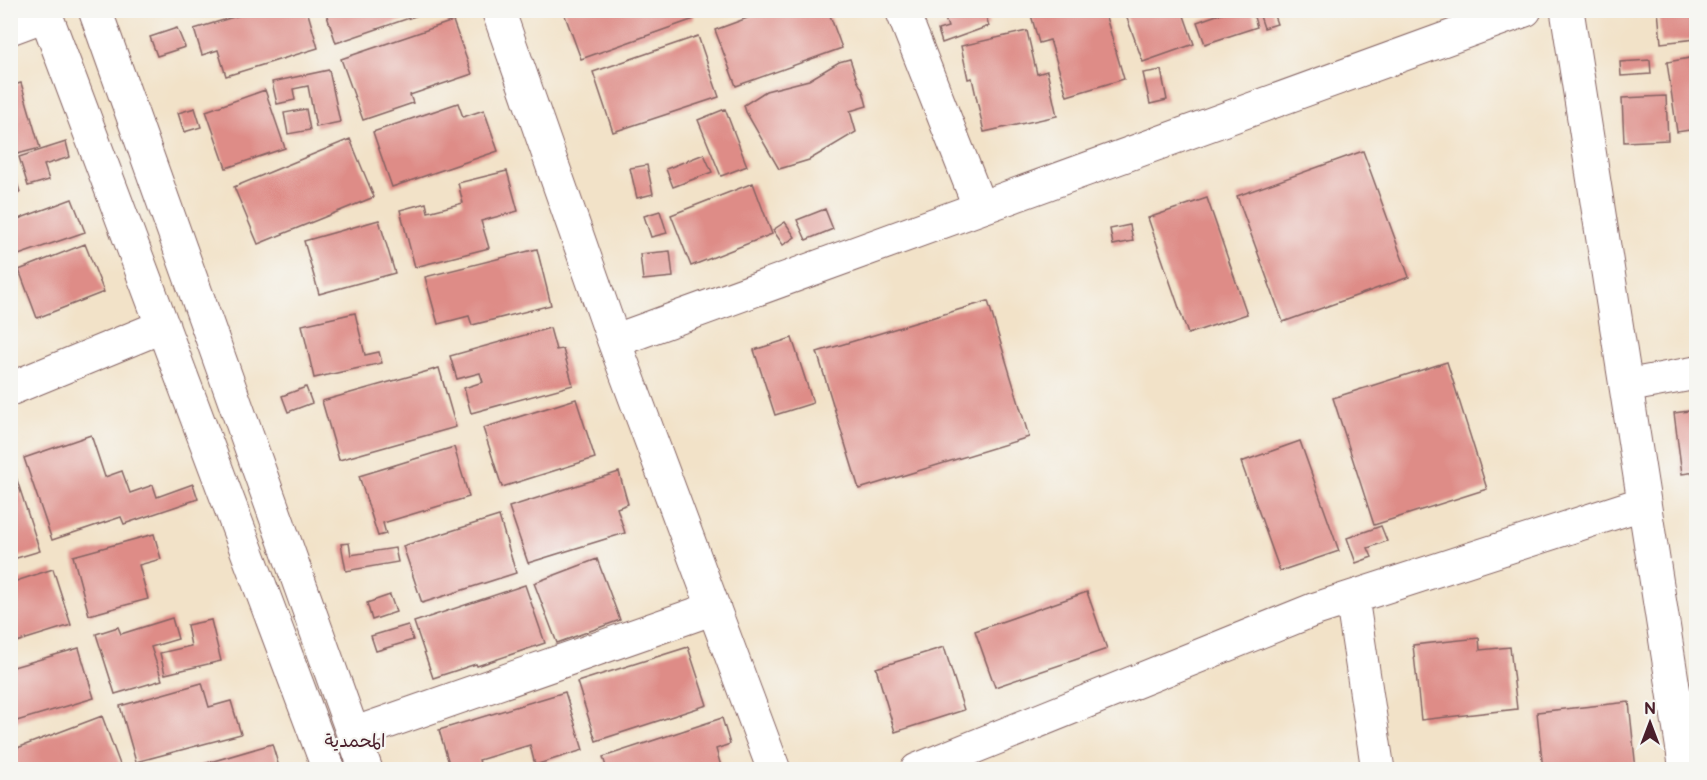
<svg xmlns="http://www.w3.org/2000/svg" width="1707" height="780" font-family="'Balsamiq Sans','Playpen Sans Arabic',sans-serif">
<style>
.building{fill:#de8c87}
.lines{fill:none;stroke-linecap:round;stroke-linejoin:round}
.minor-casing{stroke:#856362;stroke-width:35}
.minor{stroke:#fff;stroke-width:33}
.labels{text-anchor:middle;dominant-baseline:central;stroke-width:4.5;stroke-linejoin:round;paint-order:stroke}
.neighbourhood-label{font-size:18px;fill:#4a1f2b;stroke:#f6f6f2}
</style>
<rect width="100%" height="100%" fill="#f6f6f2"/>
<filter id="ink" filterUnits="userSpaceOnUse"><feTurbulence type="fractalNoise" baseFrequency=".0167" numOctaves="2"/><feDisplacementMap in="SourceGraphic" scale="12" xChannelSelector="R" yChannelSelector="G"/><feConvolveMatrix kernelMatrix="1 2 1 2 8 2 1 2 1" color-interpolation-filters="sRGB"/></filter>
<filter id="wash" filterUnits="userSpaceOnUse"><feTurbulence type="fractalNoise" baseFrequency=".008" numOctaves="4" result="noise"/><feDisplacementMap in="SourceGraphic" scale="24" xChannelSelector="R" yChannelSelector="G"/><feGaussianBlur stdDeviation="1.35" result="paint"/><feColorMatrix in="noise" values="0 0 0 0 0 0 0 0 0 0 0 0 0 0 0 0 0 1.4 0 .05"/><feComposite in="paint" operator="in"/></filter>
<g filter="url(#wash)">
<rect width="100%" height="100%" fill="#f2e2c8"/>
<g id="blocks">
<path class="building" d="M252 10H307L318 48 226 76 218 50 202 55 194 29 247 13V12Z
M325 10H430V11L336 43Z
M563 10H691L694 19 581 59Z
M769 10H828L842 48 736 86 715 30Z
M942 10H984L989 26 942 43 938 30 948 27Z
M1047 10H1104L1124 79 1067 96 1050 40 1039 43 1031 15Z
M1124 10H1182L1194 44 1143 62Z
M1231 10H1252L1257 27 1205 44 1197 22Z
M1258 10H1272L1277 24 1264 28Z
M1658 10H1696V39L1661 43Z
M453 21 472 74 410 95 413 103 363 120 341 59Z
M177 28 185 47 157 56 150 37Z
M1027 31 1037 74 1047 71 1057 116 984 132 972 78 968 79 961 46Z
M698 36 719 97 613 132 593 72Z
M1696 57V129L1677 132 1667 62Z
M850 59 857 80 863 91 867 106 850 111 856 132 809 160 779 169 746 112 744 105 766 91 809 80 839 62Z
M1650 60 1651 74 1621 76 1620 62Z
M329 70 340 122 316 127 308 86 293 89 295 100 277 104 272 82Z
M1161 70 1167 100 1150 104 1143 73Z
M21 83 40 148 10 156V86Z
M265 90 285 148 226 168 206 111Z
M1666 96 1668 140 1624 142 1622 98Z
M458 103 463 117 484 110 498 151 392 187 373 132Z
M195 108 201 127 184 132 178 113Z
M306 109 310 130 288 134 284 113Z
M725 109 747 166 721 176 698 120Z
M350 139 374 197 258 244 234 187Z
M66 142 70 157 44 165 49 180 28 186 19 157Z
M1363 151 1409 277 1283 322 1237 196Z
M704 154 712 172 673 187 666 169Z
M10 161 20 192 10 194Z
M647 165 653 194 637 198 630 168Z
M507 171 518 211 481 221 489 248 415 267 400 210 426 203 428 212 463 203 458 183Z
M753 183 772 234 691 266 671 215Z
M1207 198 1247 314 1188 334 1148 218Z
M72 199 85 232 10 258V222Z
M825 209 833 229 806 240 797 220Z
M660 211 667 233 651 237 644 216Z
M379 220 395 273 319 294 304 241Z
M785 222 795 237 783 245 773 230Z
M1130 225 1133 241 1113 245 1110 229Z
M85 244 104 292 37 318 19 270Z
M537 249 551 305 472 325 469 316 438 324 425 277Z
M670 251 673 277 643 280 640 254Z
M988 301 1029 437 859 489 817 352Z
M355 313 365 355 379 352 382 363 314 378 302 325Z
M550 328 556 350 563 349 573 385 471 413 464 388 483 382 480 373 457 379 450 356Z
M792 338 813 403 775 415 754 350Z
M1447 362 1487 489 1374 525 1333 398Z
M439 368 456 427 339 460 322 401Z
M306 387 312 403 288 412 282 396Z
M576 399 595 458 502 487 483 428Z
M1696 410V472L1682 474 1674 413Z
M91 435 105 477 122 471 130 493 153 485 157 497 193 484 198 499 124 524 121 517 52 540 24 458Z
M1300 441 1339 551 1280 571 1241 462Z
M454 447 469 497 383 523 386 534 378 536 359 476Z
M619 472 628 504 617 508 625 533 528 563 509 507Z
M15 474 40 551 10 560V476Z
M499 516 516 573 422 603 403 546Z
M1381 526 1387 541 1368 548 1372 557 1356 563 1347 538Z
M154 534 161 559 139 565 148 599 89 615 73 556Z
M349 543 351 555 395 548 398 562 346 571 341 544Z
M597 559 620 620 557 643 534 583Z
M53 569 71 625 10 644V583Z
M525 585 545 643 477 666 476 664 433 678 414 622Z
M1087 592 1107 649 995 687 975 631Z
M390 595 396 612 372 620 367 603Z
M172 618 178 639 151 647 162 680 115 694 96 634 118 627 121 634Z
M211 620 221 661 165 674 160 653 191 646 187 625Z
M408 625 413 640 376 651 371 636Z
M1479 638 1480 650 1510 647 1517 709 1421 720 1413 645Z
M688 647 707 705 596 741 577 682Z
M944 647 964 710 895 732 876 668Z
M79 648 94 698 10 723V668Z
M202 683 209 707 231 701 241 734 136 762 120 706Z
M565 692 583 750 535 765 530 745 479 760 482 770H451L439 730Z
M1629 702 1636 770H1543L1537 712Z
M102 716 122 770H33L31 765 19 769 12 750Z
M722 718 730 744 716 749 722 770H607L603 757Z
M272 744 279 767 285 766 286 770H183Z"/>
</g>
</g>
<g filter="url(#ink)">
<use href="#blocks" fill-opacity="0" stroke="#856362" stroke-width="1.5"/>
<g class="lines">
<g class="minor-casing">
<path id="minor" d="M44 10 329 770
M95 10 366 770
M498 10 614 341 774 770
M902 10 980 208
M1567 10 1686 770
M10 28 45 15
M614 341 1525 10
M1626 386 1696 373
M10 389 163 326
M1352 598 1378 770
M353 734 714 608
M917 770 1313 610 1644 503"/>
</g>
<use href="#minor" class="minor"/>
</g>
</g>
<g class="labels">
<g class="neighbourhood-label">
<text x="355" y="741">المحمدية</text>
</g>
</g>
<rect width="1707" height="780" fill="none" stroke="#f6f6f2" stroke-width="36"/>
<g transform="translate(1650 723)" stroke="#f6f6f2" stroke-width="4.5" paint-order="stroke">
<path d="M0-4.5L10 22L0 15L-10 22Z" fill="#4a1f2b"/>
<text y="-9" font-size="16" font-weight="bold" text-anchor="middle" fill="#4a1f2b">N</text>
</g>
</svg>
